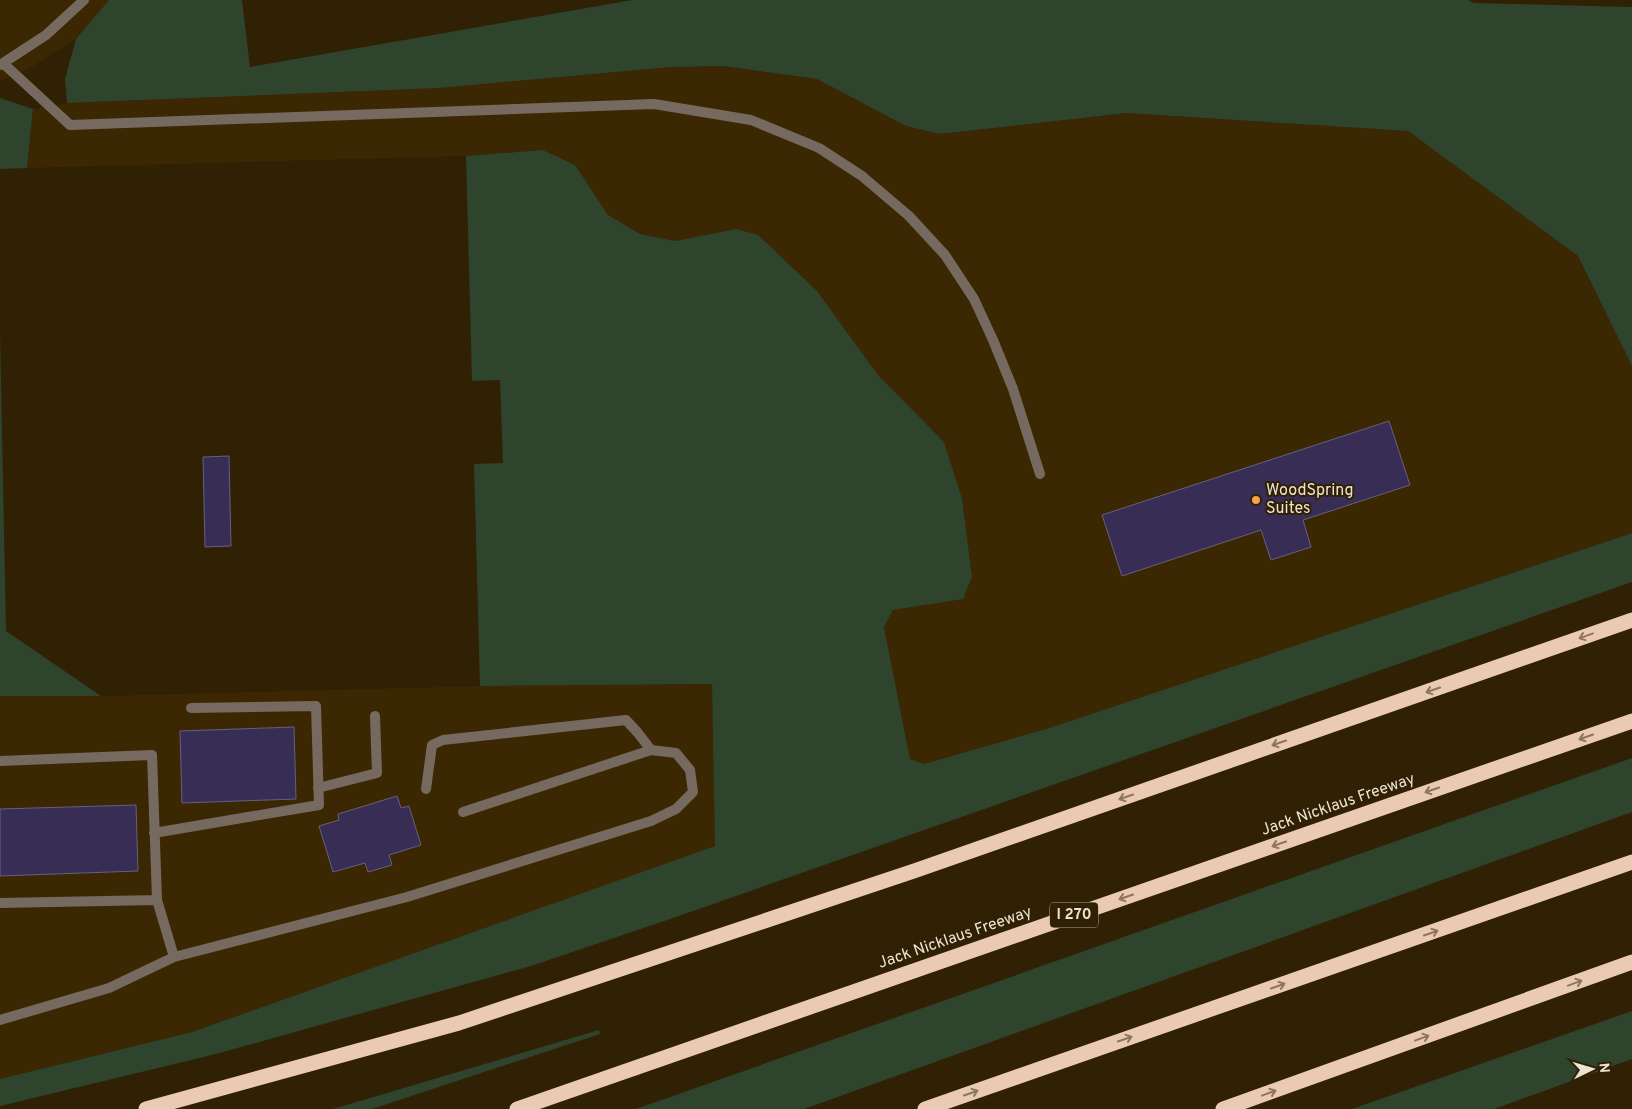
<svg xmlns="http://www.w3.org/2000/svg" width="1632" height="1109" font-family="Overpass,sans-serif">
<style>
.built{fill:#3b2702}
.green{fill:#2f442c}
.building{fill:#382e55;stroke:#66607f}
.lines{fill:none;stroke-linecap:round;stroke-linejoin:round}
.lane{stroke:#766960;stroke-width:10}
.street{stroke:#766960;stroke-width:10}
.highway{stroke:#ebcab3;stroke-width:15}
.oneway{stroke:#8e755c}
.poi-dot{fill:#f9a04c;stroke:#302004;stroke-width:2}
.labels{text-anchor:middle;dominant-baseline:central;stroke-width:4;stroke-linejoin:round;paint-order:stroke}
.shield{fill:#302004;stroke:#b5a895;stroke-width:1}
.shield-label{font-size:15px;font-weight:bold;fill:#eee3d3}
.poi-label{font-size:16px;fill:#eee3d3;stroke:#302004;text-anchor:start}
.street-label{font-size:16px;fill:#eee3d3;stroke:#302004}
</style>
<rect width="100%" height="100%" fill="#302004"/>
<path class="built" d="M0 0H109L76 39 27 70 0 81Z
M723 66 817 79 906 126 940 134 1126 113 1408 131 1578 256 1632 366V533L1049 728 924 764 910 759 884 627 893 610 963 598 972 577 962 498 944 442 878 375 817 291 736 229 675 241 640 234 608 215 575 165 543 150 466 156 27 168 33 109 67 103 439 88 671 67Z
M712 684 716 846 192 1032 0 1079V696H101L480 686Z"/>
<path class="green" d="M109 0H242L250 67 632 0H1468L1474 3 1632 7V366L1578 256 1408 131 1126 113 940 134 906 126 817 79 723 66 671 67 439 88 67 103 65 79 76 39Z
M0 98 33 109 27 168 0 169Z
M543 150 575 165 608 215 640 234 675 241 736 229 758 235 817 291 878 375 944 442 962 498 972 577 963 599 893 610 884 627 910 759 924 764 1049 728 1632 533V582L676 917 531 966 216 1054 0 1106V1079L192 1032 715 846 712 684 480 686 474 464 503 463 500 380 472 381 466 156Z
M0 330 6 631 101 696H0Z
M1632 758V812L804 1109H636Z
M1632 1011V1059L1494 1109H1352Z
M599 1030 600 1034 372 1109H333Z"/>
<path class="building" d="M1389 421 1410 485 1303 520 1311 547 1271 560 1261 530 1122 576 1102 515Z
M229 456 231 546 205 547 203 457Z
M294 727 296 799 182 803 180 731Z
M397 796 401 808 409 806 421 845 389 855 392 865 368 872 365 863 333 872 319 826 339 820 338 814Z
M136 805 138 871 0 876V809Z"/>
<g class="lines">
<path class="lane" d="M4 64 70 125 654 104 751 120 819 148 862 176 909 216 945 255 974 299 993 340 1013 389 1040 474
M0 761 152 755 157 900 174 957 109 988 0 1020
M318 788 377 773 375 716
M426 789 432 745 443 740 626 720 638 733 651 750
M154 833 319 805 316 706 191 708
M0 903 157 900
M174 957 407 897 651 821 676 809 693 792 690 770 676 753 651 750 463 812"/>
<path class="street" d="M0 65 46 35 84 0"/>
<path class="highway" d="M146 1109 459 1023 914 871 1632 620
M517 1109 1632 721
M925 1109 1632 862
M1223 1109 1632 962"/>
</g>
<defs><path id="oneway-shaft" d="M-6 0H5M1.5-3L5.5 0L1.5 3" fill="none" stroke-width="1.6" stroke-linecap="round" stroke-linejoin="round" transform="scale(1.25)"/></defs>
<g class="oneway">
<use href="#oneway-shaft" transform="translate(1586 636) rotate(160)"/>
<use href="#oneway-shaft" transform="translate(1433 690) rotate(161)"/>
<use href="#oneway-shaft" transform="translate(1586 737) rotate(161)"/>
<use href="#oneway-shaft" transform="translate(1279 743) rotate(161)"/>
<use href="#oneway-shaft" transform="translate(1432 790) rotate(161)"/>
<use href="#oneway-shaft" transform="translate(1126 797) rotate(161)"/>
<use href="#oneway-shaft" transform="translate(1279 844) rotate(161)"/>
<use href="#oneway-shaft" transform="translate(1126 897) rotate(161)"/>
<use href="#oneway-shaft" transform="translate(1431 933) rotate(-19)"/>
<use href="#oneway-shaft" transform="translate(1575 983) rotate(-20)"/>
<use href="#oneway-shaft" transform="translate(1278 986) rotate(-19)"/>
<use href="#oneway-shaft" transform="translate(1422 1038) rotate(-20)"/>
<use href="#oneway-shaft" transform="translate(1125 1039) rotate(-19)"/>
<use href="#oneway-shaft" transform="translate(971 1093) rotate(-19)"/>
<use href="#oneway-shaft" transform="translate(1269 1093) rotate(-20)"/>
</g>
<circle class="poi-dot" cx="1256" cy="500" r="5"/>
<g class="labels">
<rect class="shield" x="1050" y="902.5" width="48" height="25" rx="4"/>
<g class="shield-label">
<text x="1074" y="915">I 270</text>
</g>
<g class="poi-label">
<text x="1266" y="491">WoodSpring<tspan x="1266" dy="18">Suites</tspan></text>
</g>
<g class="street-label">
<text transform="translate(1338 805) rotate(-19)">Jack Nicklaus Freeway</text>
<text transform="translate(955 938) rotate(-19)">Jack Nicklaus Freeway</text>
</g>
</g>
<g transform="translate(1592 1069) rotate(85)" stroke="#302004" stroke-width="4" paint-order="stroke">
<path d="M0-4L9 19L0 12L-9 19Z" fill="#eee3d3"/>
<text y="-8" font-size="14" font-weight="bold" text-anchor="middle" fill="#eee3d3">N</text>
</g>
</svg>
